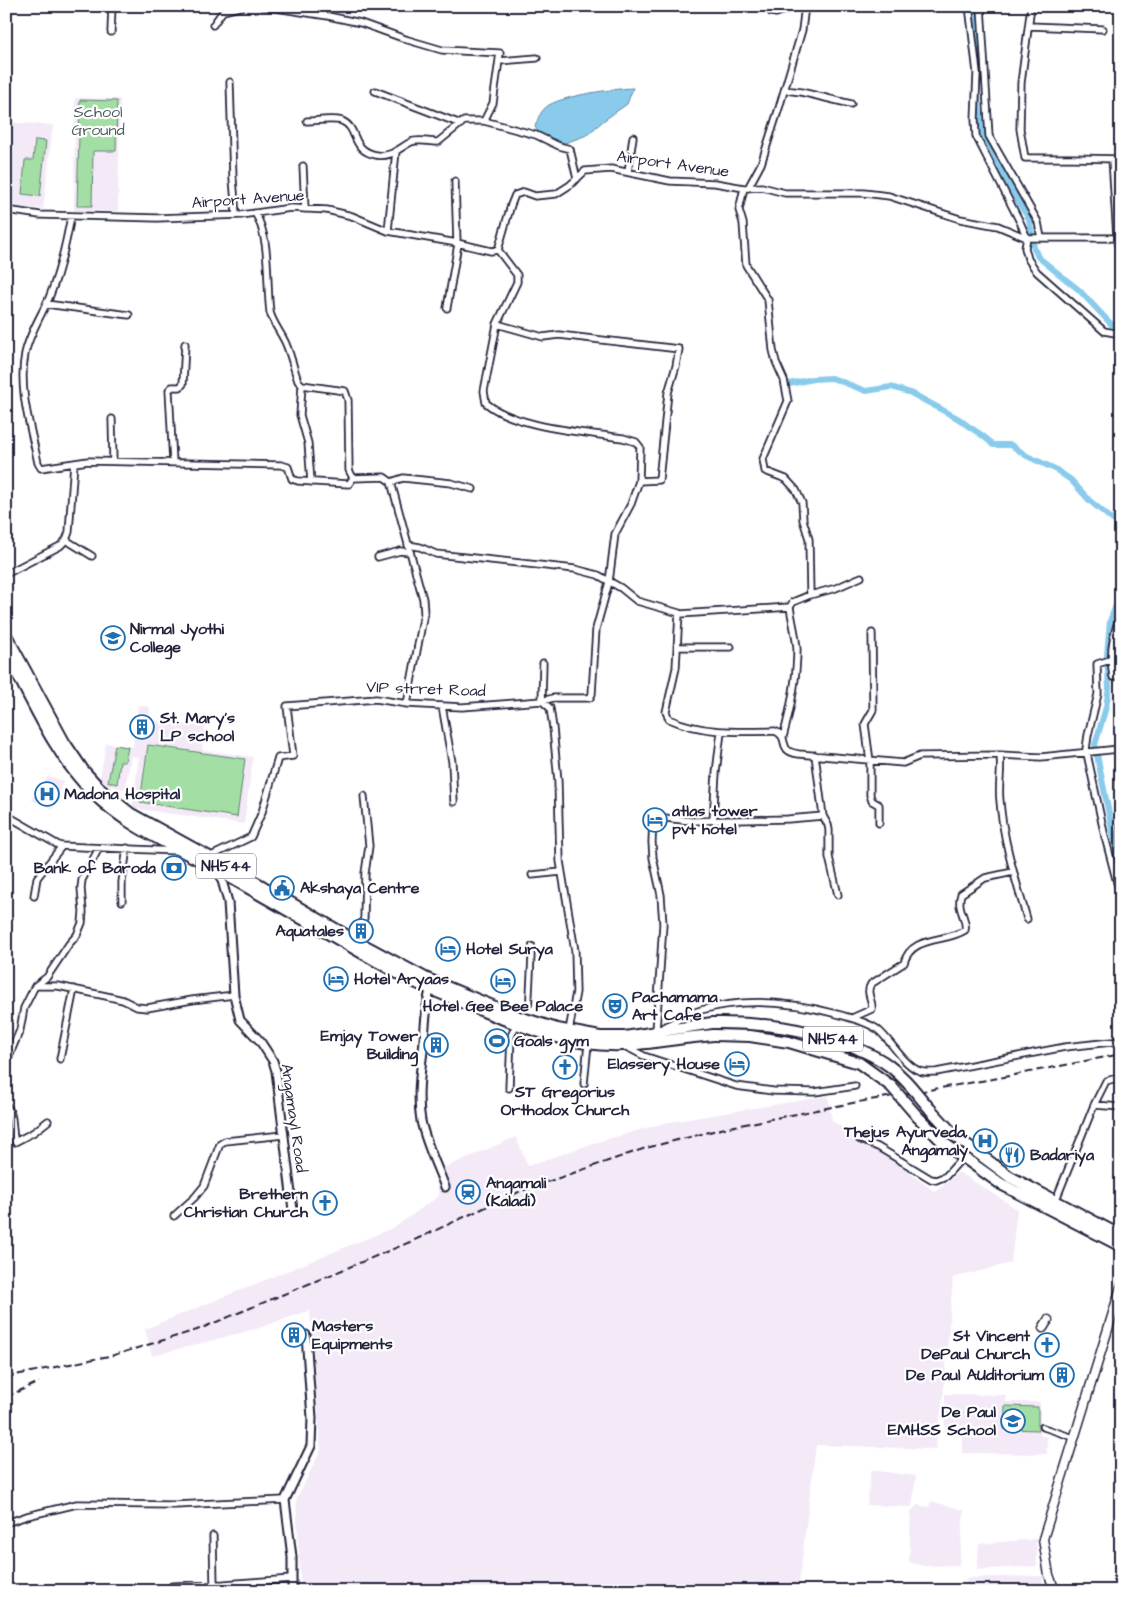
<svg xmlns="http://www.w3.org/2000/svg" width="1127" height="1597" font-family="'Architects Daughter',sans-serif">
<style>
.built{fill:#f3e9f7}
.green{fill:#a3dfa5;stroke:#628070}
.water{fill:#8acbeb;stroke:#6087a5}
.lines{fill:none;stroke-linecap:round;stroke-linejoin:round}
.canal{stroke:#8acbeb;stroke-width:6}
.pedestrian-casing{stroke:#22223b;stroke-width:8}
.minor-casing{stroke:#22223b;stroke-width:9}
.tertiary-casing{stroke:#22223b;stroke-width:11}
.secondary-casing{stroke:#22223b;stroke-width:11}
.trunk-casing{stroke:#22223b;stroke-width:14}
.pedestrian{stroke:#fff;stroke-width:4.5}
.minor{stroke:#fff;stroke-width:5.5}
.tertiary{stroke:#fff;stroke-width:7}
.secondary{stroke:#fff;stroke-width:8}
.trunk{stroke:#fff;stroke-width:10}
.rail{stroke:#22223b;stroke-width:2;stroke-dasharray:8 4;stroke-linecap:butt}
.trunk-bridge-casing{stroke:#22223b;stroke-width:14;stroke-linecap:butt}
.trunk-bridge{stroke:#fff;stroke-width:10}
.labels{text-anchor:middle;dominant-baseline:central;stroke-width:4.5;stroke-linejoin:round;paint-order:stroke}
.shield{fill:#fff;stroke:#646476;stroke-width:1}
.shield-label{font-size:15px;font-weight:bold;fill:#22223b}
.park-label{font-size:16px;fill:#495b5b;stroke:#fff}
.street-label{font-size:16px;fill:#22223b;stroke:#fff}
.poi-label{font-size:16px;font-weight:bold;fill:#22223b;stroke:#fff;text-anchor:start}
</style>
<rect width="100%" height="100%" fill="#fff"/>
<filter id="ink" filterUnits="userSpaceOnUse"><feTurbulence type="fractalNoise" baseFrequency=".02" numOctaves="2"/><feDisplacementMap in="SourceGraphic" scale="10" xChannelSelector="R" yChannelSelector="G"/><feConvolveMatrix kernelMatrix="1 2 1 2 8 2 1 2 1" color-interpolation-filters="sRGB"/></filter>
<g filter="url(#ink)">
<path class="built" d="M75 98 120 99 118 211H74Z
M6 122 53 125 43 209 6 206Z
M138 705 150 707 149 720 205 727 202 750 253 757 244 824 132 808 139 757 131 756 125 789 99 784 106 743 133 747Z
M48 776 63 781 53 809 32 800 38 786 41 787Z
M828 1096 832 1121 880 1151 935 1192 959 1172 1017 1209 1011 1263 953 1278 943 1399 935 1449 816 1445 798 1591H301L296 1500 321 1450 310 1310 259 1328 152 1356 145 1329 395 1227 439 1196 434 1172 516 1137 528 1166 594 1143 664 1123Z
M945 1394 1006 1395V1402H1040V1435L1047 1437V1454L962 1453V1436L945 1435Z
M871 1470 916 1476 912 1507 867 1505Z
M931 1501 964 1510 959 1565 924 1566 909 1562 911 1512 917 1505 929 1507Z
M1036 1539 1037 1566 977 1570 979 1544Z
M1043 1576 1041 1591H967L966 1578Z"/>
<path class="green" d="M80 100 117 101 116 151H93L92 206H77Z
M35 140 46 141 40 196 22 194 25 160H33Z
M115 745 128 747 125 762H120L117 784 108 782Z
M148 745 245 759 237 817 140 802Z
M1005 1406 1038 1407V1430L1004 1429Z"/>
<path class="water" d="M633 88 627 104 603 121 587 135 565 143 541 135 535 127C538 118 541 110 549 105 567 95 612 89 633 88Z"/>
<g class="lines">
<path class="canal" d="M976 6 978 64
M978 96 979 109 984 139 1010 186 1016 198 1029 219 1034 248 1038 257 1079 290 1111 324 1121 326
M784 380 789 384 813 379 832 378 866 391 891 387 911 393 959 419C970 429 984 434 993 445H1011L1027 456 1055 469 1071 480 1090 501 1113 520 1121 523
M1121 592 1110 621 1107 655 1109 688 1106 707 1095 745 1121 873"/>
<g class="pedestrian-casing">
<path id="pedestrian" d="M529 1004 532 946
M1042 1427 1075 1438"/>
</g>
<g class="minor-casing">
<path id="minor" d="M262 6 328 16 361 23 408 40 442 50 500 53 493 103 484 121H464L438 142C431 142 418 139 411 142 399 148 391 158 376 155 350 150 359 128 342 121 332 118 317 121 307 121
M767 6 771 12 776 13 798 6
M969 6 977 73 975 119 976 136 1020 222 1027 238 1025 248 1028 259 1037 272 1104 331 1121 334
M981 6 989 136 1038 222 1041 238
M1031 6 1021 83 1020 129 1025 158H1072L1121 159
M157 8V6
M213 25 223 11 244 6
M1030 26 1103 29
M111 32 112 6
M499 61 537 58
M230 82 233 179 236 215
M785 90 801 92 851 104
M375 91 461 124
M484 121 536 135 559 146 570 149 577 179
M1112 159 1117 238 1121 263
M1118 159 1121 146
M303 166 305 209
M628 172 633 137
M455 181 457 243
M744 188 739 210 743 223 746 265 768 300 773 350 776 362 784 380 788 401 763 459 765 471 786 479 796 490 802 503 803 520 809 539 810 595 793 602 790 607C792 621 796 635 797 649 797 679 791 708 783 737
M748 188 761 164 779 108 802 30 805 6
M6 210 40 215 157 218 241 215 291 208 327 210 352 216 388 231 457 243 491 251 498 250 511 205 515 195 524 192 535 196 556 194 570 185 585 171 611 169 670 181 715 183 744 188 762 187 785 193H864L889 196 960 219 998 226 1027 238H1117
M255 213C271 238 266 283 270 312 272 322 282 334 286 344 291 356 294 369 298 381L302 385 345 391 348 400 349 470 353 478 384 477 391 482 423 599 424 613 407 704
M71 216C66 244 60 271 49 298 41 316 29 334 25 354 18 390 31 428 38 463L41 468 88 461 281 465 288 467 292 479 298 481 349 484 353 478
M388 231 396 151
M498 250 517 275V282L497 324 484 391 486 403C515 428 585 432 623 438L636 442 640 447 639 481 631 504 615 534 609 582 596 629 592 694 590 698H553L542 701 543 663
M46 304 129 315
M447 308 458 244
M497 324 543 337 559 335 679 349 676 366 668 393 659 480 639 481
M302 385 300 415 308 443 311 482
M112 419 113 461
M173 463 169 390 172 387H180L183 384 185 344
M391 482 403 478 451 483 473 489
M66 540 92 556
M408 545 420 547 436 554 575 569 598 575 621 588 637 601 679 613 676 668 666 712 669 719C703 734 739 732 775 731 791 738 776 751 799 754L903 763 920 756 1000 755C1002 770 998 786 1000 801 1003 841 1016 881 1027 919
M378 557 400 551 410 552
M6 574 60 546 66 540 69 532 74 463
M810 595 836 588 861 577
M680 614 790 607
M1121 614C1112 635 1109 654 1113 677L1121 676
M872 633 873 710 865 724 870 761V795L872 801 879 805V823
M677 647H731
M1110 660 1097 664 1098 694 1088 735 1086 749 1105 837 1121 898
M442 706 452 762 454 802
M815 755 823 816 828 825 829 830V857L838 895
M1000 755 1041 757 1119 749 1121 850
M6 815 60 846 177 851
M823 816 788 819 691 821 656 817 653 820 652 842 653 858 661 895 663 924 656 1031C671 1024 686 1014 701 1010 746 997 793 1002 837 1014 850 1018 866 1021 877 1029 891 1040 904 1066 920 1071 925 1073 931 1072 936 1072L1065 1047 1121 1041
M713 820 716 773 721 732
M209 857 251 837 262 812 278 758 293 756 287 706 376 699 407 704 462 707 542 701 550 708 553 728 558 781 560 861 575 951 576 992 569 1031
M532 875 561 872
M34 896 37 878 62 846
M122 901V882L127 848
M356 941 364 918 365 873 369 846 364 796
M35 986H58L106 996 123 1000 137 1007 147 1008 192 1000 234 995
M852 1018 872 1009C873 1000 865 993 871 984L904 963C911 935 946 943 965 930 968 918 956 911 961 894L985 878 1013 872
M625 1046 644 1056 736 1086 773 1091 815 1092 855 1086
M60 1059 74 989
M6 1063 20 1030 24 1008 35 986 47 977 69 944 77 935 82 923 83 912 81 888 82 880 99 848
M584 1084 588 1044
M509 1088 511 1036 516 1025
M6 1105C15 1115 11 1129 15 1142L34 1132 48 1121
M1094 1105 1121 1107
M859 1139 878 1147 931 1179 936 1180 946 1176 963 1157
M1055 1202 1094 1105 1106 1081 1121 1077
M174 1216 195 1197 204 1186 220 1144 225 1141 283 1135
M6 1523 27 1516 77 1504 175 1505 285 1500
M213 1536 214 1585
M174 1591 172 1586 224 1584 292 1579"/>
</g>
<g class="tertiary-casing">
<path id="tertiary" d="M219 870 228 902 234 995 240 1020 260 1041 273 1061 276 1071 293 1210
M430 990C425 1010 425 1031 423 1051 420 1074 417 1098 421 1121 426 1144 437 1166 445 1187
M292 1591V1557L285 1500 311 1446 312 1418 306 1335"/>
</g>
<g class="secondary-casing">
<path id="secondary" d="M1043 1328 1048 1320
M1055 1591 1049 1575 1043 1539 1121 1287"/>
</g>
<g class="trunk-casing">
<path id="trunk" d="M6 635 64 742 83 770 102 791 131 814 262 886 356 941 425 978 519 1017 557 1029 600 1037H625L712 1023
M6 652C32 700 54 754 93 793 127 827 171 844 212 867 276 904 341 941 406 978 431 990 457 1000 483 1011 528 1029 573 1047 623 1045 653 1044 683 1037 714 1035
M930 1109 955 1136 1010 1177 1121 1236
M917 1116 945 1144 1001 1184 1121 1246"/>
</g>
<use href="#pedestrian" class="pedestrian"/>
<use href="#minor" class="minor"/>
<use href="#tertiary" class="tertiary"/>
<use href="#secondary" class="secondary"/>
<use href="#trunk" class="trunk"/>
<path class="rail" d="M6 1377 114 1355 197 1330 410 1242 521 1191 646 1148 725 1128 847 1104 1004 1077 1121 1054
M6 1397 39 1382"/>
<g class="trunk-bridge-casing">
<path id="trunk-bridge" d="M712 1023C761 1022 808 1028 854 1047 865 1052 878 1057 888 1065 905 1077 916 1093 930 1109
M714 1035 750 1036 789 1042 859 1063 891 1086 917 1116"/>
</g>
<use href="#trunk-bridge" class="trunk-bridge"/>
</g>
</g>
<defs>
<g id="university-ring" transform="scale(1.25)"><circle r="9.5" fill="#fff" stroke="#1f6fb2" stroke-width="1.5"/><path d="M0-5L7-2L0 1L-7-2ZM-4 1L0 2.5L4 1V4Q0 6-4 4Z" fill="#1f6fb2"/></g>
<g id="building-ring" transform="scale(1.25)"><circle r="9.5" fill="#fff" stroke="#1f6fb2" stroke-width="1.5"/><path d="M-4-6H4V6H1V3H-1V6H-4ZM-2.5-4.3h1.7v1.8h-1.7ZM.8-4.3h1.7v1.8H.8ZM-2.5-1h1.7V.8h-1.7ZM.8-1h1.7V.8H.8Z" fill="#1f6fb2"/></g>
<g id="hospital-ring" transform="scale(1.25)"><circle r="9.5" fill="#fff" stroke="#1f6fb2" stroke-width="1.5"/><path d="M-5-5h3v3.5h4V-5h3V5h-3V1.5h-4V5h-3Z" fill="#1f6fb2"/></g>
<g id="hotel-ring" transform="scale(1.25)"><circle r="9.5" fill="#fff" stroke="#1f6fb2" stroke-width="1.5"/><path d="M-6-4.5h1.5V1H6V5H4.5V3h-9V5H-6ZM-4 0a1.8 1.8 0 1 1 3.6 0ZM.5 0V-2.5h3Q6-2.5 6 0Z" fill="#1f6fb2"/></g>
<g id="bank-ring" transform="scale(1.25)"><circle r="9.5" fill="#fff" stroke="#1f6fb2" stroke-width="1.5"/><path d="M-6-4H6V4H-6ZM0-2.3a2.3 2.3 0 1 0 0 4.6a2.3 2.3 0 1 0 0-4.6Z" fill="#1f6fb2"/></g>
<g id="civic-ring" transform="scale(1.25)"><circle r="9.5" fill="#fff" stroke="#1f6fb2" stroke-width="1.5"/><path d="M-.6-6.5H3V-4.5H.6V-3L4-1V1h2V6H-6V1h2V-1L-.6-3ZM-1.2 2.5V6h2.4V2.5Z" fill="#1f6fb2"/></g>
<g id="theatre-ring" transform="scale(1.25)"><circle r="9.5" fill="#fff" stroke="#1f6fb2" stroke-width="1.5"/><path d="M-5-5.5Q0-4 5-5.5V0Q5 5 0 6Q-5 5-5 0ZM-3.3-2.5H-1v1.5H-3.3ZM1-2.5H3.3v1.5H1ZM-2.8 1Q0 5.5 2.8 1Z" fill="#1f6fb2"/></g>
<g id="stadium-ring" transform="scale(1.25)"><circle r="9.5" fill="#fff" stroke="#1f6fb2" stroke-width="1.5"/><path d="M0-5a6.5 5 0 1 0 0 10a6.5 5 0 1 0 0-10ZM-3.5-1.8h7v3.6h-7Z" fill="#1f6fb2"/></g>
<g id="church-ring" transform="scale(1.25)"><circle r="9.5" fill="#fff" stroke="#1f6fb2" stroke-width="1.5"/><path d="M-1.2-6h2.4v3.5h3.3v2.4h-3.3V6h-2.4V-.1h-3.3v-2.4h3.3Z" fill="#1f6fb2"/></g>
<g id="restaurant-ring" transform="scale(1.25)"><circle r="9.5" fill="#fff" stroke="#1f6fb2" stroke-width="1.5"/><path d="M-5-6h1v4h1v-4h1v4h1v-4h1v5L-1.5 .5V6h-2V.5L-5-1ZM5-6V6H3V1.5H1.5Q1.5-4 5-6Z" fill="#1f6fb2"/></g>
<g id="station-ring" transform="scale(1.25)"><circle r="9.5" fill="#fff" stroke="#1f6fb2" stroke-width="1.5"/><path d="M-3-6H3Q5-6 5-4V2Q5 4 3 4L4.5 6H3L1.5 4h-3L-3 6H-4.5L-3 4Q-5 4-5 2V-4Q-5-6-3-6ZM-3.5-4v3h7v-3ZM-3.5 1v1.5H-2V1ZM2 1v1.5H3.5V1Z" fill="#1f6fb2"/></g>
<g id="school-ring" transform="scale(1.25)"><circle r="9.5" fill="#fff" stroke="#1f6fb2" stroke-width="1.5"/><path d="M0-5L7-2L0 1L-7-2ZM-4 1L0 2.5L4 1V4Q0 6-4 4Z" fill="#1f6fb2"/></g>
</defs>
<g fill-rule="evenodd">
<use href="#university-ring" x="113" y="638"/>
<use href="#building-ring" x="142" y="727"/>
<use href="#hospital-ring" x="47" y="794"/>
<use href="#hotel-ring" x="655" y="820"/>
<use href="#bank-ring" x="174" y="868"/>
<use href="#civic-ring" x="282" y="888"/>
<use href="#building-ring" x="361" y="931"/>
<use href="#hotel-ring" x="448" y="949"/>
<use href="#hotel-ring" x="336" y="979"/>
<use href="#hotel-ring" x="503" y="981"/>
<use href="#theatre-ring" x="615" y="1006"/>
<use href="#stadium-ring" x="497" y="1041"/>
<use href="#building-ring" x="436" y="1045"/>
<use href="#hotel-ring" x="737" y="1064"/>
<use href="#church-ring" x="565" y="1067"/>
<use href="#hospital-ring" x="985" y="1141"/>
<use href="#restaurant-ring" x="1012" y="1155"/>
<use href="#station-ring" x="468" y="1192"/>
<use href="#church-ring" x="325" y="1203"/>
<use href="#building-ring" x="294" y="1335"/>
<use href="#church-ring" x="1047" y="1345"/>
<use href="#building-ring" x="1062" y="1375"/>
<use href="#school-ring" x="1013" y="1421"/>
</g>
<g class="labels">
<g class="shield">
<rect x="196" y="853.5" width="60" height="25" rx="4"/>
<rect x="803" y="1026.5" width="60" height="25" rx="4"/>
</g>
<g class="shield-label">
<text x="226" y="866">NH544</text>
<text x="833" y="1039">NH544</text>
</g>
<g class="park-label">
<text x="98" y="112">School<tspan x="98" dy="18">Ground</tspan></text>
</g>
<g class="street-label">
<text transform="translate(673 164) rotate(8)">Airport Avenue</text>
<text transform="translate(248 199) rotate(-4)">Airport Avenue</text>
<text transform="translate(426 689) rotate(2)">VIP strret Road</text>
<text transform="translate(294 1118) rotate(82)">Angamayl Road</text>
</g>
<g class="poi-label">
<text x="130" y="629">Nirmal Jyothi<tspan x="130" dy="18">College</tspan></text>
<text x="160" y="718">St. Mary's<tspan x="160" dy="18">LP school</tspan></text>
<text x="64" y="794">Madona Hospital</text>
<text x="672" y="811">atlas tower<tspan x="672" dy="18">pvt hotel</tspan></text>
<text x="156" y="868" text-anchor="end">Bank of Baroda</text>
<text x="300" y="888">Akshaya Centre</text>
<text x="344" y="931" text-anchor="end">Aquatales</text>
<text x="466" y="949">Hotel Surya</text>
<text x="354" y="979">Hotel Aryaas</text>
<text x="632" y="997">Pachamama<tspan x="632" dy="18">Art Cafe</tspan></text>
<text x="503" y="1006" text-anchor="middle">Hotel Gee Bee Palace</text>
<text x="418" y="1036" text-anchor="end">Emjay Tower<tspan x="418" dy="18">Building</tspan></text>
<text x="514" y="1041">Goals gym</text>
<text x="720" y="1064" text-anchor="end">Elassery House</text>
<text x="565" y="1092" text-anchor="middle">ST Gregorius<tspan x="565" dy="18">Orthodox Church</tspan></text>
<text x="968" y="1132" text-anchor="end">Thejus Ayurveda,<tspan x="968" dy="18">Angamaly</tspan></text>
<text x="1030" y="1155">Badariya</text>
<text x="486" y="1183">Angamali<tspan x="486" dy="18">(Kaladi)</tspan></text>
<text x="308" y="1194" text-anchor="end">Brethern<tspan x="308" dy="18">Christian Church</tspan></text>
<text x="312" y="1326">Masters<tspan x="312" dy="18">Equipments</tspan></text>
<text x="1030" y="1336" text-anchor="end">St Vincent<tspan x="1030" dy="18">DePaul Church</tspan></text>
<text x="1044" y="1375" text-anchor="end">De Paul AUditorium</text>
<text x="996" y="1412" text-anchor="end">De Paul<tspan x="996" dy="18">EMHSS School</tspan></text>
</g>
</g>
<rect width="1127" height="1597" fill="none" stroke="#fff" stroke-width="25"/>
<rect x="12" y="12" width="1102" height="1572" fill="none" stroke="#22223b" stroke-width="2" filter="url(#ink)"/>
</svg>
